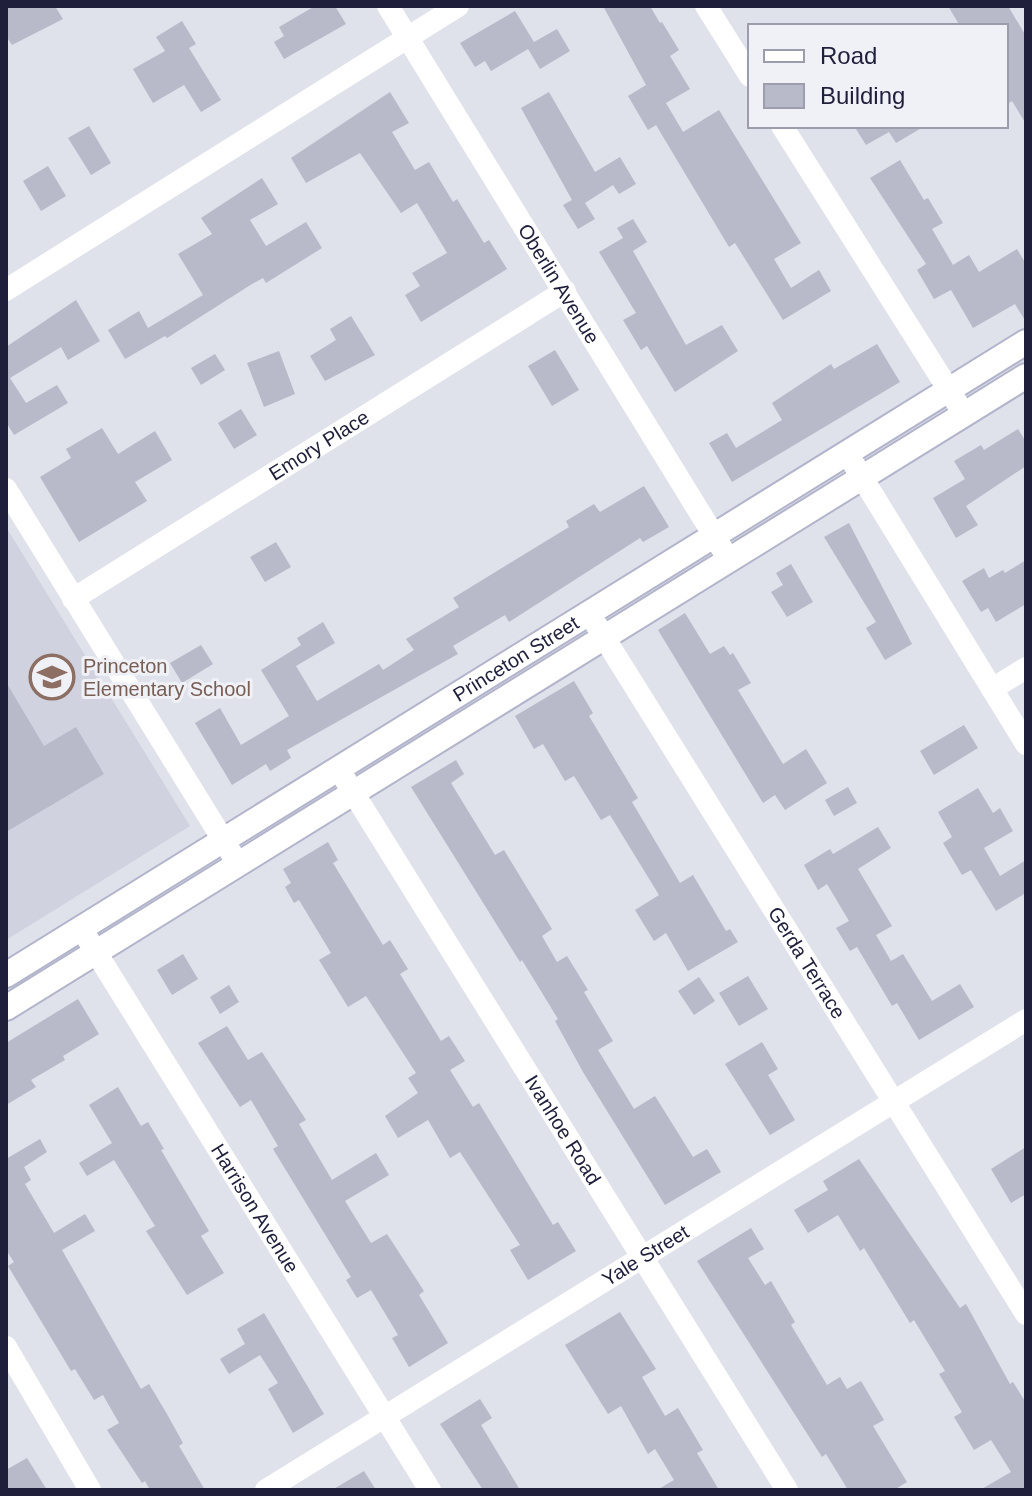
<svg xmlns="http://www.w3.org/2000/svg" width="1032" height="1496" font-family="Helvetica,sans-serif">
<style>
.built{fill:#d0d2df}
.building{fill:#b8bac9}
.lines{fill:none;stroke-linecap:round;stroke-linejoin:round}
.secondary-casing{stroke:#b2b4cb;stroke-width:28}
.street{stroke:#fff;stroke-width:22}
.secondary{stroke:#fff;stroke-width:24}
.labels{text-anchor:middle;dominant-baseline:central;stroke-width:6;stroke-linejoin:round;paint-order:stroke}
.street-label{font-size:20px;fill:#1f1f3b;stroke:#eff1f7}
.education-label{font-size:20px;fill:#785e54;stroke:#eff1f7;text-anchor:start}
</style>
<rect width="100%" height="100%" fill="#dfe1eb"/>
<path class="built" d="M6 527 190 826 6 940Z"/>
<path class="building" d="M6 6H55L63 19 12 45 6 36Z
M315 6H335L346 24 284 59 274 42 284 36 279 27Z
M603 6H650L660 23 662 22 679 50 670 56 690 89 666 103 683 132 719 110 801 243 774 259 791 288 819 270 831 291 783 320 735 243 729 247 656 125 648 130 628 96 646 85Z
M948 6H1008L1026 36V124L1012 101 1006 105V26H960Z
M515 11 534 42 557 29 570 51 540 69 528 49 491 71 485 61 475 67 460 43Z
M182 21 196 44 189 48 221 100 201 112 184 85 153 103 133 69 165 51 156 37Z
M390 92 409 123 392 132 415 170 429 162 453 202 457 199 484 243 489 240 507 269 421 322 405 295 420 286 412 273 447 253 417 203 401 213 360 153 306 183 291 158Z
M549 92 595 172 620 157 636 184 619 194 613 185 585 203 595 219 578 229 563 205 572 200 521 108Z
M89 126 111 163 91 175 68 138Z
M854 126H925L896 143 889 132 866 145Z
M900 160 924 200 928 198 943 223 932 229 953 265 969 255 979 272 1017 249 1026 264V322L1015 304 973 328 951 290 934 299 917 270 926 264 870 178Z
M48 166 66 196 41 211 23 181Z
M262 178 278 204 250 220 266 246 306 222 322 248 266 283 263 278 252 284 167 338 165 336 125 359 108 330 139 311 148 328 203 295 178 254 212 234 201 218Z
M633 219 647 242 633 251 686 345 722 325 738 351 675 392 647 346 641 350 623 320 636 313 599 252 623 238 617 228Z
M76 300 100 341 68 360 61 347 10 378 26 403 57 385 68 403 14 435 6 422V347Z
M351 316 375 355 325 381 310 356 336 340 330 329Z
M877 344 900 382 732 482 709 443 727 433 736 448 782 420 772 403 831 364 834 369Z
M555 350 579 390 552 406 528 366Z
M279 351 295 394 264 407 247 363Z
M215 354 225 370 201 385 191 368Z
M241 409 257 435 234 449 218 423Z
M102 428 118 454 155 431 172 460 135 482 147 501 79 542 40 477 71 458 66 449Z
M1018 429 1026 442V466L966 506 978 525 956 538 933 498 965 479 954 461 981 445 984 450Z
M644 486 669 527 643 542 640 538 509 622 505 615 453 646 458 654 287 750 291 758 270 771 266 764 232 785 195 723 220 708 241 745 289 716 261 670 301 645 297 638 323 622 335 643 296 666 317 701 379 664 383 670 414 650 406 639 459 607 453 598 569 527 566 521 594 504 600 512Z
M849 523 912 644 885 660 866 628 876 622 824 537Z
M276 542 291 567 265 582 250 557Z
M1026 560V604L996 622 988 608 981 612 962 581 984 568 989 578 1003 570 1005 573Z
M791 564 813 602 787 617 771 592 783 585 776 573Z
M685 613 710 654 724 646 730 655 733 653 751 683 738 690 783 764 806 749 827 783 785 810 775 795 763 803 658 630Z
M201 645 213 664 182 683 170 663Z
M574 681 593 713 589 716 638 798 632 802 680 883 693 875 726 931 730 929 738 942 688 971 666 933 654 941 635 910 659 895 610 815 601 820 574 776 565 781 543 744 534 749 515 716Z
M6 682 44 746 76 727 104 774 6 832Z
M964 725 978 748 934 775 920 751Z
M456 760 464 774 451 783 495 855 504 850 552 929 542 936 557 962 567 956 588 990 584 992 613 1041 598 1050 634 1109 655 1096 693 1157 707 1149 721 1172 665 1205 583 1072 555 1021 558 1019 522 960 520 962 411 787Z
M848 787 857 803 834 816 825 800Z
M978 788 993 813 1000 808 1013 831 984 848 1000 876 1026 860V893L996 911 971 870 962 875 943 843 952 837 938 812Z
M878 827 891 848 858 869 892 926 876 935 891 961 903 954 932 1001 960 984 974 1007 919 1040 897 1003 892 1006 857 947 850 951 836 928 849 921 827 884 818 890 804 865 830 849 833 854Z
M328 842 338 860 333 863 383 945 390 940 408 969 400 974 441 1041 449 1036 465 1061 450 1070 473 1107 479 1103 553 1225 558 1222 576 1251 528 1280 510 1250 520 1245 460 1152 450 1158 428 1120 398 1138 385 1116 418 1093 408 1078 416 1073 366 996 348 1007 319 960 331 953 299 900 294 903 285 887 291 883 283 869Z
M183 954 198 979 172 995 157 970Z
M748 976 768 1009 739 1026 719 993Z
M699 977 715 1001 694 1015 678 991Z
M229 985 239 1002 220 1014 210 997Z
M78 999 99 1034 63 1056 65 1060 31 1080 36 1087 6 1105V1043Z
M227 1026 248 1060 262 1052 306 1120 299 1124 332 1180 376 1153 389 1175 345 1201 371 1243 387 1234 424 1291 419 1295 448 1343 409 1367 392 1338 398 1335 371 1290 357 1298 346 1280 351 1277 273 1149 278 1146 251 1100 240 1107 198 1043Z
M762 1042 778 1069 768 1075 795 1120 770 1135 725 1064Z
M118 1087 141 1126 148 1122 164 1149 161 1150 209 1231 201 1236 224 1273 187 1295 146 1231 155 1226 114 1160 87 1176 79 1163 112 1143 89 1105Z
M40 1139 47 1152 24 1167 31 1180 25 1184 54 1233 85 1214 95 1231 62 1250 141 1389 149 1384 167 1414 183 1443 179 1446 205 1490H150L145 1481 142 1483 107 1430 119 1423 103 1395 94 1400 75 1369 71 1371 8 1266 14 1262 6 1250V1159Z
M1026 1147V1194L1011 1203 991 1169Z
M859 1159 960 1308 966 1304 1010 1384 1013 1382 1026 1403V1490H980L1011 1472 991 1440 974 1450 954 1417 962 1412 939 1374 945 1371 914 1320 910 1323 864 1248 860 1251 838 1215 808 1233 794 1210 828 1190 823 1181Z
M751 1228 764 1249 748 1258 765 1285 771 1281 795 1322 791 1325 827 1385 840 1377 847 1389 861 1381 884 1420 873 1426 907 1482 894 1490H848L826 1454 822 1457 697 1261Z
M620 1312 656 1369 642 1377 665 1416 678 1408 703 1450 697 1453 719 1490H657L674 1480 655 1449 648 1454 621 1406 608 1414 565 1345Z
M264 1313 324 1414 293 1433 268 1389 278 1383 260 1355 229 1374 220 1359 245 1344 237 1329Z
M480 1399 492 1418 481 1425 520 1490H483L440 1424Z
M27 1458 47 1490H6V1470Z
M364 1471 376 1490H332Z"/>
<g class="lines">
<g class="secondary-casing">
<g id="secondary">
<path id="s7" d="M6 975 1026 342"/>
<path d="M6 1008 1026 376"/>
</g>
</g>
<g class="street">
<path id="s1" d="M388 6 729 560"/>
<path d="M706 6 750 76"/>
<path d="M782 126 964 414"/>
<path d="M6 290 458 6"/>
<path d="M847 453 1026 744"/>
<path d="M6 489 238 864"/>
<path id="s2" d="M73 599 565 291"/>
<path id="s3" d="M589 613 1026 1314"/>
<path d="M992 689 1026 668"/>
<path id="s4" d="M338 768 787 1490"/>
<path id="s5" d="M81 928 430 1490"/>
<path d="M6 1347 90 1490"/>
<path id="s6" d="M266 1490 1026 1020"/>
</g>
<use href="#secondary" class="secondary"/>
</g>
<defs>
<g id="school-ring" transform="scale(2.3)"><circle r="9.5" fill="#eff1f7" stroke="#8d6e63" stroke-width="1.5"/><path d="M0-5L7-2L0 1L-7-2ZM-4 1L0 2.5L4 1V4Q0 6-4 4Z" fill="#8d6e63"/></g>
</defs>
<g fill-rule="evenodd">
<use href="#school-ring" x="52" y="677"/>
</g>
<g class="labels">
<g class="street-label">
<text stroke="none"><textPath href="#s1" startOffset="326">Oberlin Avenue</textPath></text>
<text stroke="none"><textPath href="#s2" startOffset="290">Emory Place</textPath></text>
<text stroke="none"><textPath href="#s7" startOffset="600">Princeton Street</textPath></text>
<text stroke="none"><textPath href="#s3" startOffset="412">Gerda Terrace</textPath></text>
<text stroke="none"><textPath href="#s4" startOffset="426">Ivanhoe Road</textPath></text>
<text stroke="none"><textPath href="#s5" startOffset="330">Harrison Avenue</textPath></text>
<text stroke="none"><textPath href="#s6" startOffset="446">Yale Street</textPath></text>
</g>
<g class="education-label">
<text x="83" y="666">Princeton<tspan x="83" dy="23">Elementary School</tspan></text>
</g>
</g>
<rect width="1032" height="1496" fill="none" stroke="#1f1f3b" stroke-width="16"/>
<rect x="748" y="24" width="260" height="104" fill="#eff1f7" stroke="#9c9dac" stroke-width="2"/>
<rect x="764" y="50" width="40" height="12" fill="#ffffff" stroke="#9c9dac" stroke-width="2"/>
<text x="820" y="64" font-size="24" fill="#1f1f3b">Road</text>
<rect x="764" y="84" width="40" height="24" fill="#b8bac9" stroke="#9c9dac" stroke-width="2"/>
<text x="820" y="104" font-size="24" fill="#1f1f3b">Building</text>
</svg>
